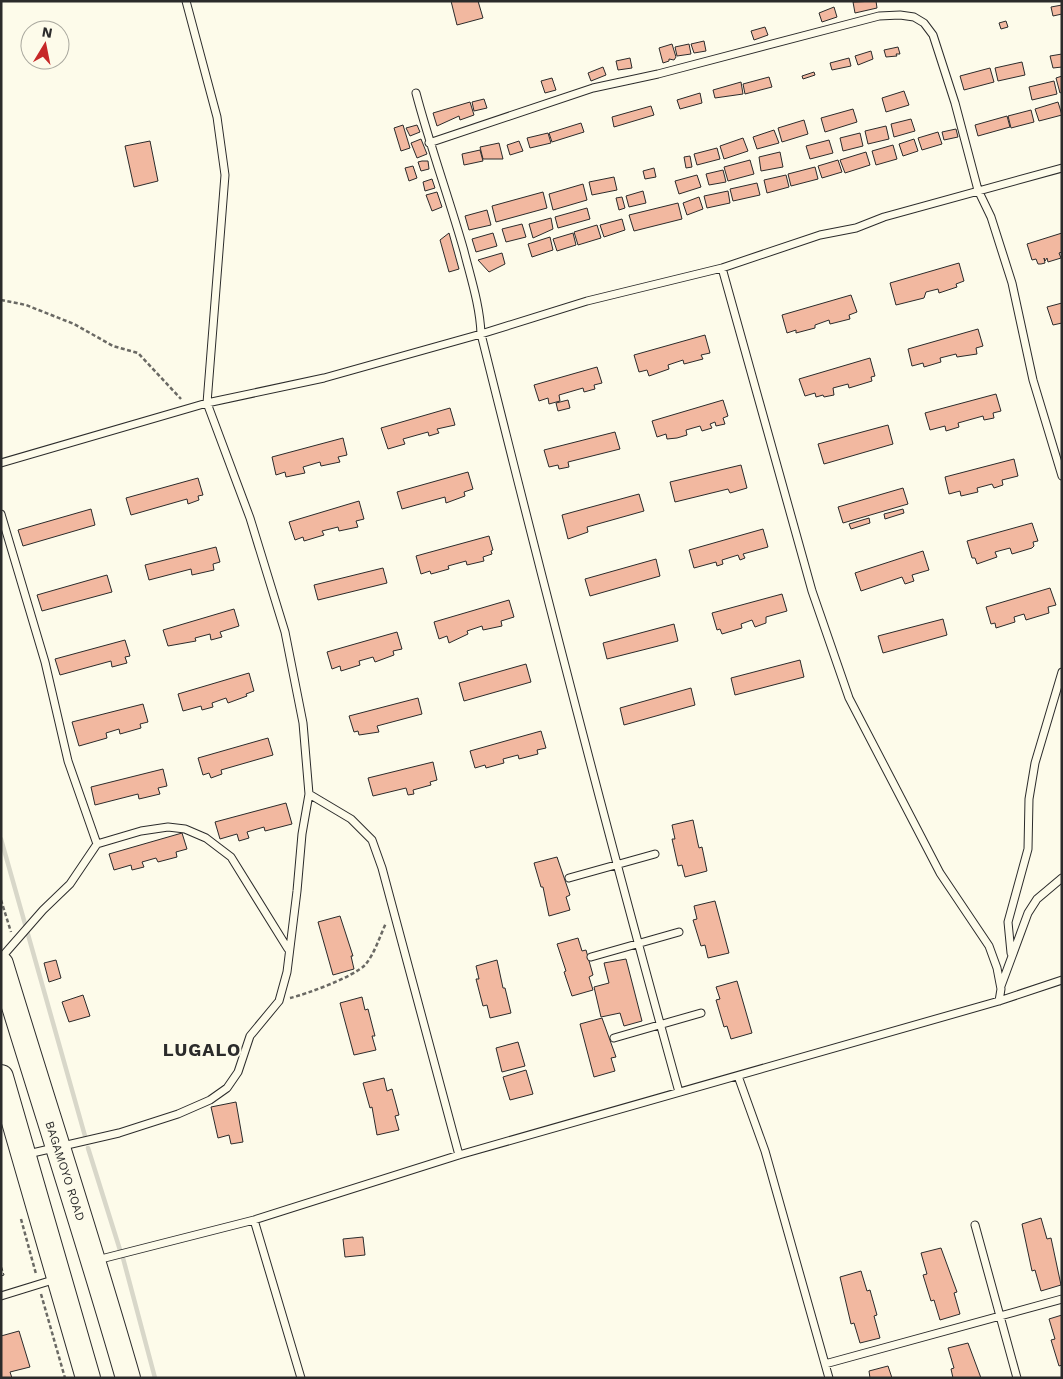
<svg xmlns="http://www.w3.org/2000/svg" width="1063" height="1379" font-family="'Work Sans',sans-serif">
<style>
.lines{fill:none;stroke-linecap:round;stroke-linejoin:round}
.stream{stroke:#d8d7c9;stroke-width:4.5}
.building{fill:#f2b8a0;stroke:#2b2b2b}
.lane-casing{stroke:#2b2b2b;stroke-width:9}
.highway-casing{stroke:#2b2b2b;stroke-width:26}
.path{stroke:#6a6964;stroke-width:2.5;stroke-dasharray:4 2.5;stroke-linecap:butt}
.lane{stroke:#fdfbea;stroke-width:7}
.highway{stroke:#fdfbea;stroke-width:24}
.fence{stroke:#2b2b2b;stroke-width:1;stroke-dasharray:6 2.5;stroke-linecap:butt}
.labels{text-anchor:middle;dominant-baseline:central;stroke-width:4;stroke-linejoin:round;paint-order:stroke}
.street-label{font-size:12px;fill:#2b2b2b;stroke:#fdfbea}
.district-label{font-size:18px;font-weight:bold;letter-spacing:1px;fill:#2b2b2b;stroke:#fdfbea}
</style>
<rect width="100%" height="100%" fill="#fdfbea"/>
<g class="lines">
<path class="stream" d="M1 839 85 1136
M88 1148 120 1250
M123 1258 155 1378"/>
</g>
<path class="building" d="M451 1H478L483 18 457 25Z
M876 1 877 8 855 13 853 2Z
M1062 5V14L1053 16 1051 7Z
M834 7 837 17 822 22 819 13Z
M1006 21 1008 27 1001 29 999 23Z
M765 27 768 35 754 40 751 31Z
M704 41 706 51 694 53 691 44Z
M672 44 676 57 674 60 669 59V61L663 63 659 48Z
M689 44 691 54 677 56 675 47Z
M898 47 900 54H896L897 56 886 57 884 50Z
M871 51 873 59 858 65 855 56Z
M1062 54V67L1053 68 1050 56Z
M630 58 632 68 618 70 616 61Z
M849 58 851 66 832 70 830 63Z
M1022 62 1025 75 998 81 995 68Z
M603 67 606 75 591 81 588 73Z
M990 68 994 82 964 90 960 76Z
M814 72 815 75 803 79 802 76Z
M1062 76V92L1060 93 1056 78Z
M769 77 772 87 745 94 743 84Z
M552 78 556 90 545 93 541 81Z
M1054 81 1057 94 1032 100 1029 87Z
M741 82 743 94 715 98 713 90Z
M904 91 909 105 886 112 882 98Z
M700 93 702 103 680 109 677 100Z
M484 99 487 108 474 111 472 102Z
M470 102 474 115 460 120 459 116 437 126 433 113Z
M1058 102 1062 115 1039 121 1035 109Z
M651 106 654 115 614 127 612 117Z
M853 109 857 122 825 132 821 118Z
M1031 110 1034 122 1011 128 1008 116Z
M1007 116 1010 127 978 136 975 125Z
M911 119 915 131 894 137 891 124Z
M804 120 808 134 782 142 778 128Z
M581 123 584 132 552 142 549 133Z
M403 125 410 148 401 151 394 128Z
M417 125 420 132 410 136 406 128Z
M886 126 889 139 868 144 865 131Z
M956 129 958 137 944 140 942 132Z
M774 130 779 143 757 149 753 137Z
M938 132 942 144 922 150 918 138Z
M548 133 551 143 530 148 527 138Z
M860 133 863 146 843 151 840 138Z
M743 138 748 151 724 159 720 146Z
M421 139 427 154 417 158 411 143Z
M914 139 918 151 903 156 899 144Z
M829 140 833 153 810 159 806 146Z
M150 141 158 181 134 187 125 146Z
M519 141 523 151 510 155 507 145Z
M499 143 503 159H483L480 147Z
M893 145 897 159 876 165 872 151Z
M717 148 720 159 697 165 694 154Z
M480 150 483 161 464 165 462 154Z
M780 152 783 167 761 171 759 157Z
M866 152 870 165 845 173 840 160Z
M690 156 692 167 686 168 684 157Z
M750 160 754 174 728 181 724 167Z
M838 160 842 172 822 178 818 166Z
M422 161H428L429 169 421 171 418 162Z
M413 166 417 178 409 181 405 168Z
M815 167 818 179 791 186 788 174Z
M654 168 656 177 645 179 643 171Z
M723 170 726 182 709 185 706 174Z
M697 175 701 187 679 194 675 181Z
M786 175 789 187 767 193 764 180Z
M614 177 617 190 592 195 589 182Z
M432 179 435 188 425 191 423 182Z
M757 183 760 195 733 201 730 189Z
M583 184 587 200 553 210 549 194Z
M643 191 646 203 629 207 626 196Z
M728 191 730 203 707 208 704 196Z
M437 192 442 207 432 211 426 195Z
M543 192 547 208 496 222 492 206Z
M622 197 625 208 619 210 616 198Z
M699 197 703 209 687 215 683 203Z
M678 203 682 219 634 231 629 215Z
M587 208 590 219 558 228 555 217Z
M487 210 491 225 469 230 465 216Z
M551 218 553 229 533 238 529 224Z
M622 219 625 230 604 237 600 225Z
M522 224 526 237 506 242 502 229Z
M597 225 601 238 578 245 574 232Z
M449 233 459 269 449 272 440 240Z
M493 233 497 246 476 252 472 239Z
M573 233 576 245 557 251 553 239Z
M1062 233V252L1059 253 1061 258 1048 262 1047 258 1045 261 1044 258 1045 263 1041 264H1038L1036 259 1032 260 1027 244Z
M550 237 553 250 532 257 528 244Z
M502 253 505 264 489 272 478 260Z
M959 263 964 281 956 284 957 287 939 293 938 289 926 292 924 298 896 305 890 283Z
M851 295 857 312 849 315 850 319 830 324 829 320 815 325V328L796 333V330L787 333 782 315Z
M1062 303V323L1053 325 1047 307Z
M978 329 983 346 976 348 977 354 957 357 956 354 940 358 941 362 924 367 923 363 912 366 908 349Z
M705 335 710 353 701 355 703 359 684 364 683 360 668 365 669 369 649 376 647 370 639 372 634 355Z
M870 358 875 376 871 377 872 381 849 388 848 384 833 388 834 395 824 397 823 395 816 397 815 393 805 396 799 379Z
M597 367 602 383 594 385 595 389 584 392 583 388 559 395 560 401 549 404 548 398 539 401 534 385Z
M996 394 1001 411 993 413 994 418 984 420 983 416 958 423 959 427 946 431 945 426 930 430 925 413Z
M568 400 570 408 558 411 556 403Z
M723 400 728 416 723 418 725 424 716 426 715 422 710 424 712 428 702 431 700 426 686 430 687 435 677 438 667 439 666 434 657 437 652 421Z
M450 408 455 425 437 429 439 433 429 436 428 432 403 439 405 444 388 449 381 428Z
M888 425 893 444 824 464 818 444Z
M615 432 620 449 568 462 569 467 559 469 558 465 549 467 544 450Z
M343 438 347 455 338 457 340 462 321 466 320 462 303 467 305 473 286 477 285 472 276 475 272 457Z
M1014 459 1018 476 1002 480 1003 485 994 488 992 484 977 488 978 492 961 496 960 491 949 494 945 477Z
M741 465 747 488 730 493 728 489 675 502 670 482Z
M468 472 473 489 464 492 465 496 446 503 445 497 402 509 397 492Z
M198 478 203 495 198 496 199 500 188 504 187 499 131 515 126 498Z
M903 488 908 504 843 523 838 507Z
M639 494 644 511 587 527 588 532 568 539 562 515Z
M359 501 364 519 356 521 358 527 339 531 338 527 322 531 324 535 304 541 303 537 295 540 289 522Z
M91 509 95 525 23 546 18 530Z
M903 509 904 513 885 519 884 514Z
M869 518 870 523 851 529 849 524Z
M1032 523 1038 541 1033 542 1034 546 1032 548 1012 554 1010 548 995 552 997 557 977 564 975 558H972L967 541Z
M763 529 768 547 743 554 745 558 740 560 738 555 722 560 723 564 717 566 716 562 694 568 689 550Z
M489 536 493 550 491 551 492 554 483 557 484 561 467 565 466 561 448 566 449 569 431 574 430 571 421 574 416 556Z
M216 547 220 562 213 564 214 570 192 575 191 569 149 580 145 565Z
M923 551 929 570 912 575 914 581 905 584 902 577 861 591 855 573Z
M656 559 660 576 590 596 585 579Z
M383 568 387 583 318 600 314 585Z
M107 575 112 592 42 611 37 595Z
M1050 588 1056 605 1048 607 1049 613 1026 620 1024 614 1014 617 1015 622 996 628 995 623 991 624 986 607Z
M782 594 787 611 766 617V623L755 627 752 620 741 624 742 628 722 634 720 629 717 630 712 613Z
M509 600 514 617 501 621 502 626 483 630 482 626 467 631 468 634 449 643 447 636 439 639 434 622Z
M234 609 239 626 220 632 222 637 211 640 210 634 195 638 196 641 168 646 163 630Z
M943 619 947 635 883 653 878 636Z
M674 624 678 641 607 659 603 643Z
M397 632 402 649 393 651 394 655 375 662 373 657 359 661 360 665 341 671 340 666 332 669 327 652Z
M125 640 130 656 125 657 127 663 112 667 111 661 60 675 55 659Z
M800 660 804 677 735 695 731 678Z
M526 664 531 682 464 701 459 683Z
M249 673 254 691 246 694 247 696 228 703 226 698 212 703 213 707 202 710 201 706 183 711 178 694Z
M691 688 695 705 624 725 620 708Z
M418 698 422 714 377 726 379 732 359 735 358 731 354 732 349 716Z
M143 704 148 722 140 724 141 728 120 734 119 729 106 733 107 738 79 746 72 722Z
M541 731 546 748 537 750 538 754 519 759 518 755 503 759 504 763 486 768 485 765 475 768 470 751Z
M268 738 273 755 221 770 222 774 211 778 209 773 203 775 198 758Z
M433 762 437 780 430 782 431 785 413 790 414 794 408 795 406 788 373 796 368 778Z
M163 769 167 786 158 788 160 794 139 799 138 794 95 805 91 787Z
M286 803 292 824 265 831 264 827 247 832 249 838 239 841 237 834 220 839 215 822Z
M693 820 698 844 699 848 702 847 707 871 685 877 682 865 678 866 672 839H675L672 825Z
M182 833 187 849 176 852 177 857 158 862 156 858 142 862 144 867 132 870 131 865 114 870 109 854Z
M557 857 570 895 566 897 570 910 549 916 543 887H541L534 863Z
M715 901 729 953 708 958 705 945 701 946 693 920 697 919 694 906Z
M340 916 353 956H351L354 969 333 975 318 922Z
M578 938 582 951 586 950 593 975 589 977 593 990 572 996 564 972 566 971 557 944Z
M626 959 642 1021 624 1026 620 1013 601 1017 594 987 609 983 604 963Z
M56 960 61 978 49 982 44 963Z
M497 960 503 988H505L511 1013 490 1018 487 1005 483 1006 476 979H479L476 966Z
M737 981 752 1033 731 1039 727 1026 724 1027 716 1000 720 999 716 987Z
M83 995 90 1016 69 1022 62 1002Z
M362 997 365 1010 368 1009 375 1036H372L376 1050 354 1055 340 1003Z
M602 1018 616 1057 611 1058 615 1071 594 1077 580 1024Z
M518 1042 525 1066 502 1072 496 1048Z
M526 1070 533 1094 510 1100 503 1077Z
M384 1078 387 1091 392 1089 399 1115 395 1116 399 1130 377 1135 372 1107 370 1108 363 1083Z
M236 1102 243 1142 231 1144 229 1135 218 1138 211 1107Z
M1041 1218 1047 1239 1051 1238 1061 1285 1041 1291 1035 1270 1032 1271 1022 1224Z
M363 1237 365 1255 345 1257 343 1239Z
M941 1248 957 1292 954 1293 960 1314 940 1320 934 1300 931 1301 923 1275 927 1274 921 1253Z
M861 1271 867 1291 870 1290 877 1315 874 1316 880 1338 860 1343 854 1323 851 1324 840 1277Z
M1062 1315V1365L1059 1366 1051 1340 1055 1339 1049 1319Z
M19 1331 30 1367 10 1372 12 1378H1V1336Z
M968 1343 981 1378H953L951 1369 954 1368 948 1348Z
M888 1366 892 1378H870L869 1371Z"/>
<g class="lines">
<g class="lane-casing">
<path id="lane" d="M416 93C430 146 449 198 464 251 471 279 480 306 481 334 544 587 609 840 679 1092
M429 143 593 88 658 74 879 16 900 15 914 17 924 23 933 35 955 103 978 190 991 217 1012 283 1033 380 1062 476
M722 268 812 591 849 698 940 873 989 946 997 968 1001 989 999 1001
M1 463 207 403 324 378 481 334 587 301 722 268 820 235 856 228 884 217 1062 168
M1 514 45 662 68 761 97 844 70 884 43 910 1 958
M309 794 351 819 372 840 382 868 459 1155
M97 844 141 831 168 827 185 829 206 838 231 857 288 949
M569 878 655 854
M1011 953 1008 922 1028 849 1029 799 1035 763 1062 672
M591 957 679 932
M1001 986 1028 913 1037 899 1062 878
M614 1038 701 1013
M738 1076 765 1151 829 1378
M28 1154 119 1133 178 1114 210 1100 227 1088 238 1072 250 1036 279 1001 287 972 297 891 302 834 309 794 303 723 285 632 250 518 207 403 225 175 217 117 186 1
M254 1220 301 1378
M975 1225 1017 1378
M97 1260 254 1220 459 1155 999 1001 1062 980
M1 1296 56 1279
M825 1364 1062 1299"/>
</g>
<g class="highway-casing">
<path id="highway" d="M1 964C43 1102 88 1239 128 1378
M1 1077 88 1378"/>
</g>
<path class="path" d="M1 300 26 305 74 324 113 346 138 353 181 399
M1 900 11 932
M290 998C307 994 353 977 365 965 374 955 380 936 386 923
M21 1219 36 1274
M41 1294 65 1378"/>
<use href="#lane" class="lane"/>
<use href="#highway" class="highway"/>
<path class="fence" d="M1 1265 4 1275 1 1276"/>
</g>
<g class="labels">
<g class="street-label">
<text transform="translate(65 1171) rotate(72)">BAGAMOYO ROAD</text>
</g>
<g class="district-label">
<text x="202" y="1049">LUGALO</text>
</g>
</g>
<rect width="1063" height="1379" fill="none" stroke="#2b2b2b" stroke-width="5"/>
<g transform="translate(45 45) rotate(10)"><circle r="24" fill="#fdfbea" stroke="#a9a89e"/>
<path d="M0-4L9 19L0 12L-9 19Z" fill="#c62828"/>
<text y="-8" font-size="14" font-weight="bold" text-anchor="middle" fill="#2b2b2b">N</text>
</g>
</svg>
